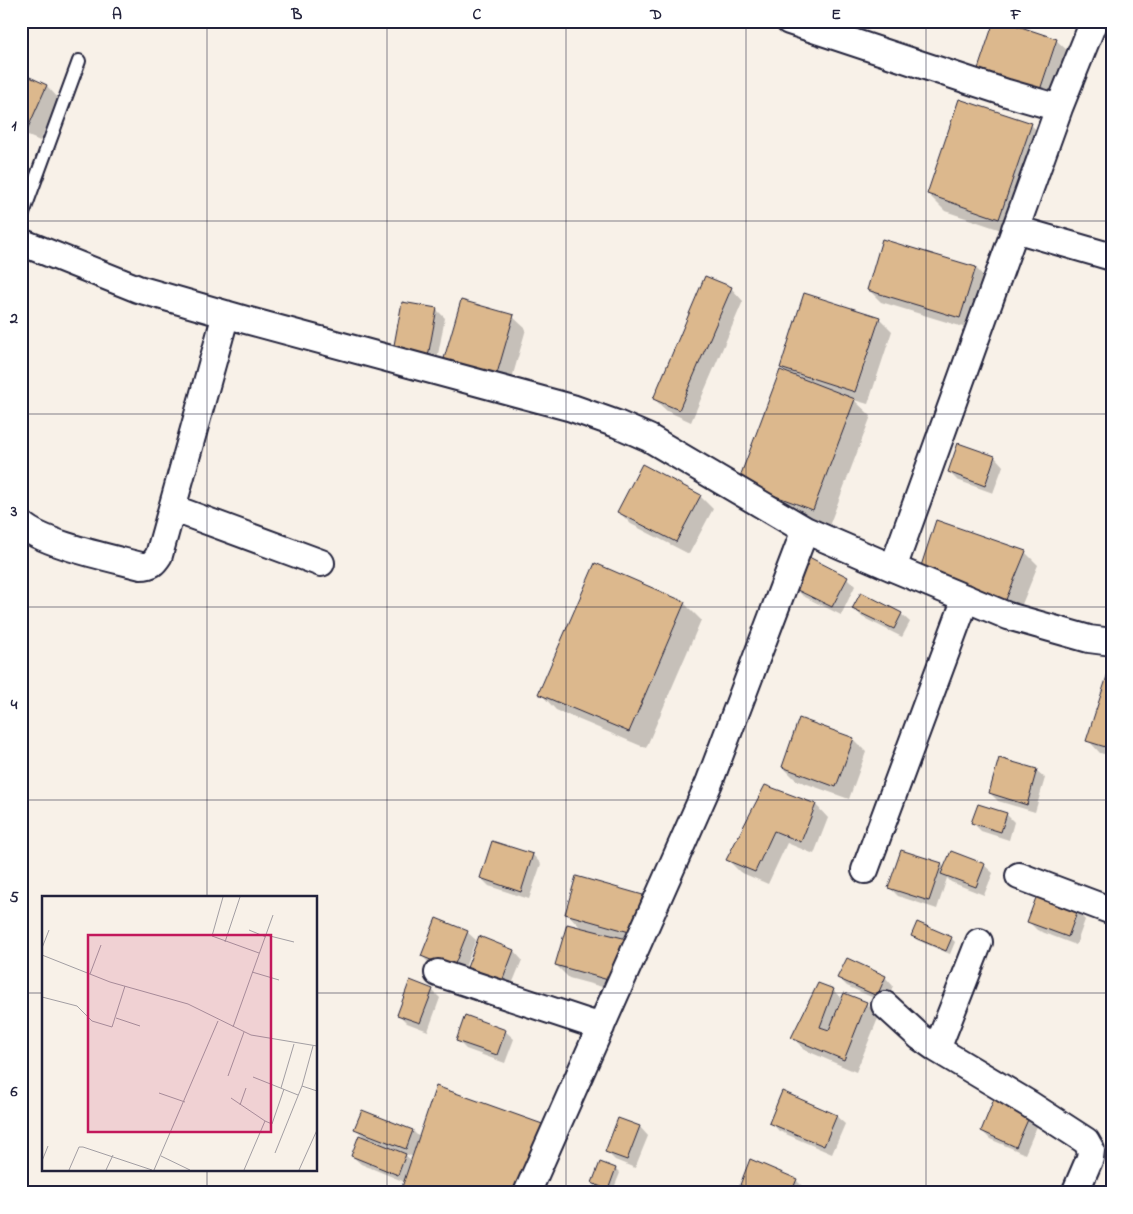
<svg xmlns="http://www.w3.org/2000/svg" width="1133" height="1214" font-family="'Indie Flower',sans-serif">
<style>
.shadow{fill:#0003;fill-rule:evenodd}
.building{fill:#dcb88d;stroke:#22223b}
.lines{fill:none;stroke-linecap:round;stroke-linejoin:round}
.lane-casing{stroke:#22223b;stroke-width:16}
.street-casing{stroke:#22223b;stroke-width:30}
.lane{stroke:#fff;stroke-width:12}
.street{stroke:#fff;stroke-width:26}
.grid{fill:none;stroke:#22223b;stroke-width:1;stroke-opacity:0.55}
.inset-road{fill:none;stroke:#a29ea3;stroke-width:1}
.view{fill:#c2185b;fill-opacity:0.15;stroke:#c2185b;stroke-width:2.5}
.inset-edge{fill:none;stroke:#22223b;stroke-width:2.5}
.neatline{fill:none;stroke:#22223b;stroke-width:2}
.grid-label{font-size:16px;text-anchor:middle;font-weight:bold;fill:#22223b}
</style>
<rect width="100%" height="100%" fill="#f8f1e8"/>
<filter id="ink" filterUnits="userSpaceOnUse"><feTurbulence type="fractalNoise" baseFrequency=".02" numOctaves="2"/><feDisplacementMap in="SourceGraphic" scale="10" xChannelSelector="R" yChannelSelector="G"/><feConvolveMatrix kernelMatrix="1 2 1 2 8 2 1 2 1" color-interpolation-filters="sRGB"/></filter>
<g filter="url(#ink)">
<path class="shadow" d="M1056 40 1069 52 1053 102 992 82 979 69Z
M21 75 47 86 59 99 40 141 21 133Z
M1031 125 1048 141 1016 235 945 211 928 194Z
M976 268 988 281 973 330 881 302 868 289Z
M731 288 743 301 691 422 667 411 654 399Z
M436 309 445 318 435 370 402 364Z
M513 317 526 329 507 396 442 368Z
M879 318 892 331 868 404 854 400 871 416 829 526 756 498 788 375 782 368Z
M959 445 995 457 1003 466 993 493 957 480 949 472Z
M700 496 713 509 689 554 631 524 619 512Z
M1025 552 1038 565 1018 614 934 582Z
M847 578 855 586 841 615 803 596 795 588Z
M684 603 701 620 646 748 556 710 540 693Z
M854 608 901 614 910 622 902 637 862 617Z
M1112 672V756L1100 753 1088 740Z
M853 739 866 752 849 799 796 780 783 767Z
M1036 770 1045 778 1035 812 998 801 990 793Z
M766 786 816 805 828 818 814 854 787 843 768 884 740 872 728 860Z
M1006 814 1014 822 1009 840 981 831 973 823Z
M533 855 541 864 529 899 489 886 481 878Z
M941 864 945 868 984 865 993 873 984 895 951 882 947 878 937 909 898 896 890 888Z
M643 896 655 909 647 955 632 995 569 978 556 965 582 929 567 913Z
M1077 911 1085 920 1076 945 1037 930 1029 922Z
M467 932 476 940 461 977 430 964 422 956Z
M913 936 951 938 955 942 950 954 917 940Z
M480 938 514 951 522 960 508 994Z
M885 977 893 986 885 1003 847 986 839 978Z
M818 985 833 990 843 1000 866 1003 879 1016 856 1072 805 1050 793 1038Z
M432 990 440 998 428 1031 407 1023 399 1015Z
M505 1031 514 1039 505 1063 466 1049 457 1040Z
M363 1111 413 1131 420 1138 548 1127 564 1144 543 1193H401L405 1182 361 1164 352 1156 366 1139 356 1129ZM403 1153 414 1157 412 1161Z
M836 1116 845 1124 832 1154 779 1131 771 1122Z
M1030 1116 1038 1124 1025 1154 990 1139 982 1131Z
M619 1119 640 1127 648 1136 635 1168 615 1160 606 1151Z
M601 1163 616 1169 620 1173 612 1193 597 1187 593 1183Z
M796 1180 804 1188 802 1193H749L741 1184Z"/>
<path class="building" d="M994 21H1003L1057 39 1040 90 978 69Z
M21 73 47 85 27 130 21 127Z
M959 99 1032 123 999 219 927 194Z
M882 239 976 267 960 318 867 290Z
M705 276 732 287 679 410 653 399Z
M804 293 880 317 855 392 780 368Z
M461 300 514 315 494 384 441 369Z
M402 302 437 308 427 362 392 356Z
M780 370 855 399 813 510 738 482Z
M958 443 995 456 985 486 948 472Z
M642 464 701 495 676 542 617 512Z
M936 520 1026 551 1005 602 920 569Z
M809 557 848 577 832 607 793 588Z
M595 563 685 602 629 732 538 694Z
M861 592 902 613 894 629 852 609Z
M1109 670 1112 671V749L1086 741Z
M799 718 854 738 836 787 782 767Z
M999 758 1037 769 1027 805 989 793Z
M765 785 816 804 801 842 774 831 755 872 726 860Z
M978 804 1007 813 1001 832 971 823Z
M492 841 533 854 521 892 480 878Z
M901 850 942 863 929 901 888 888Z
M951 851 985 864 976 887 941 874Z
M576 876 643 895 633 933 565 914Z
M1037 895 1078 910 1068 937 1027 922Z
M436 918 468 931 453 969 421 956Z
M917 922 952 937 946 951 911 936Z
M567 924 635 941 619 983 555 965Z
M479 936 514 950 500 987 465 973Z
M847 958 886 976 877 996 837 978Z
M410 980 433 989 420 1023 397 1015Z
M818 983 834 989 820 1027 829 1030 844 993 867 1002 844 1060 791 1038Z
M465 1015 506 1030 497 1055 456 1041Z
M436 1086 548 1126 519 1193H400Z
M782 1091 837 1115 824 1146 769 1123Z
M994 1099 1030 1115 1016 1147 981 1131Z
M362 1110 413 1130 406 1149 354 1129Z
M618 1118 640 1126 627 1160 605 1152Z
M359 1135 406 1154 398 1175 351 1156Z
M750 1159 797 1179 791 1193H759L740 1185Z
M600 1162 616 1168 608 1190 592 1183Z"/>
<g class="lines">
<g class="lane-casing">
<path id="lane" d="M21 219 79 61"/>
</g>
<g class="street-casing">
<path id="street" d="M789 21 1007 93 1059 108
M1015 229 1112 257
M21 242 138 289 246 320 572 408 617 424 649 438 805 530 893 568 1008 616 1089 639 1112 642
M172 508 321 563
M21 524C42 544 111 558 141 566 151 566 154 563 159 555L226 314
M893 568 1059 108 1094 21
M865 870 966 598
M1019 876 1112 911
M438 973 601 1027
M885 1005 920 1037 937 1049 1029 1104 1086 1141 1091 1150 1090 1158 1075 1193
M937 1049 979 942
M527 1193 709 783 805 530"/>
</g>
<use href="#lane" class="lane"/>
<use href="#street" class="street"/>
</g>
</g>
<path class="grid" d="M207 21V898M387 21V1193M566 21V1193M746 21V1193M926 21V1193M21 221H1112M21 414H1112M21 607H1112M21 800H1112M21 993H44M316 993H1112M207 1170V1193"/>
<g transform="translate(42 896)">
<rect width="275" height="275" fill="#f8f1e8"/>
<path class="inset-road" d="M181 1 170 40 217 57M207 34 224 41M224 39 252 46M183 46 198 1M0 52 7 34M0 59 68 86 146 108 209 139 275 150M210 76 237 84M48 78 59 49M0 101 35 110 50 125 70 131 83 90M74 122 98 130M191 131 231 19M186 180 202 136M211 181 256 199M260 190 275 195M239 192 252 148M117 197 143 206M189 202 223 225 202 274M198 209 204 192M223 225 230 228 242 193M233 257 260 190 271 150M119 260 148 274M0 265 6 250M27 274 37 251H41L110 274M64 274 71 259M112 274 176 125M257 274 275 234"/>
<path class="view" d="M46 39H229V236H46Z"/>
<rect width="275" height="275" class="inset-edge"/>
</g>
<rect width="1133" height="1214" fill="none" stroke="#fff" stroke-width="55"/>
<rect x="28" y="28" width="1078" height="1158" class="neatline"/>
<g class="grid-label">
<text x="117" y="19">A</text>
<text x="297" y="19">B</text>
<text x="477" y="19">C</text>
<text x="656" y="19">D</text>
<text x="836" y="19">E</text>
<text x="1016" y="19">F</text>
<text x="14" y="130">1</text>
<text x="14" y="323">2</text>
<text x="14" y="516">3</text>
<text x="14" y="709">4</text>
<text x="14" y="902">5</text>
<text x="14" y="1096">6</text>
</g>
</svg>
